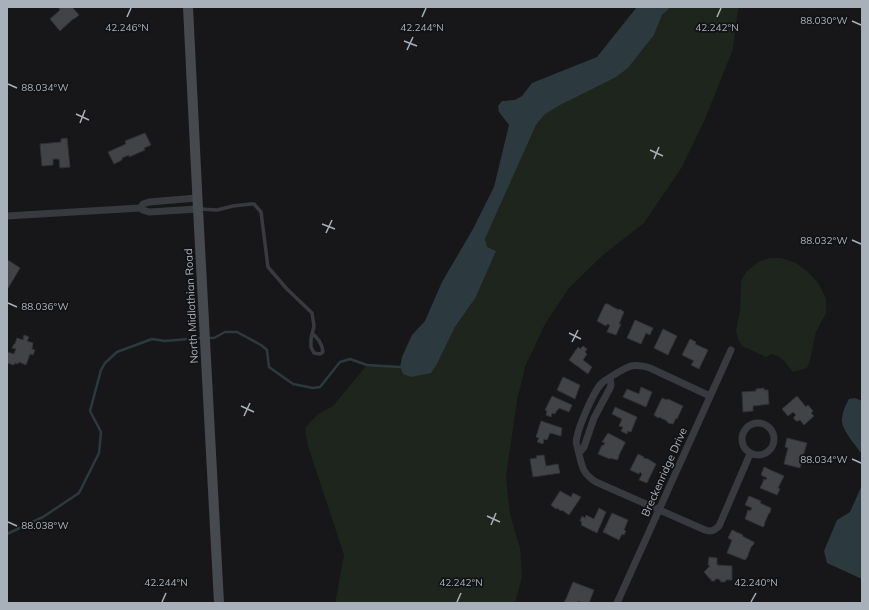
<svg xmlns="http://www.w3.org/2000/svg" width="869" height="610" font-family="Mulish,sans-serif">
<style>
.green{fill:#1d251d}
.water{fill:#2c3a3f}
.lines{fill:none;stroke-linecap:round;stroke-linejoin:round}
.stream{stroke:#2c3a3f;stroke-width:2.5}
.building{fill:#414347;stroke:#313236}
.service{stroke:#383a3f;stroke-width:3.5}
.minor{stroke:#383a3f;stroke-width:7}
.secondary{stroke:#464a4f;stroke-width:10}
.ticks{fill:none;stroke:#a8b1ba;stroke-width:1.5}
.labels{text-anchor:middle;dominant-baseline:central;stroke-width:3.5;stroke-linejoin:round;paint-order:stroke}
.street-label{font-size:11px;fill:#a8b1ba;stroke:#121214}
.ticks-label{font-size:10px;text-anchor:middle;fill:#a8b1ba;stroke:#121214;stroke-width:3.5;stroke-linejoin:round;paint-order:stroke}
</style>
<rect width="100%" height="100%" fill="#171719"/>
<path class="green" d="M671 7H739L737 16 733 49 705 119 682 167 644 223 603 255 569 288 545 324 525 367 517 401 506 477 510 514 520 548 522 577 515 603H335L344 555 308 446 305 428 318 414 333 406 367 365 400 367 403 374 431 372 437 364 455 327 476 297 496 251 486 247 485 239 536 125 544 115 560 105 628 68 654 35 662 15Z
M770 258H781L796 263 807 271 819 284 826 299V313L816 332 810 360 807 368 793 372C784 362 785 358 771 354L766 357 742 346 738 339 736 331 740 311 741 281 746 272 758 262Z"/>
<path class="water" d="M637 7H671L662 15 654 35 628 68 616 77 560 105 544 115 536 125 485 239 487 247 496 251 476 297 455 327 437 364 431 373 411 377 403 374 400 367 402 357 412 335 425 321 442 282 473 229 494 187 509 125 499 112 498 106 502 101 515 100 522 96 532 83 597 57Z
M855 398 862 401V454C856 446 842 430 842 421 842 413 845 406 849 399Z
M862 485V579L827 563 824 551 837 520 850 512Z"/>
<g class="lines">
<path class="stream" d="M209 338H214L225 332H237L261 345 267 350 269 367 293 384 313 388 320 387 340 362 350 359 367 365 400 367
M7 534 43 517 79 493 99 453 101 432 90 411 101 370 105 363 117 352 152 339 165 341 200 338"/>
</g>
<path class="building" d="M60 7H72L79 15 74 19H73L60 31 50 19 60 10 59 8Z
M145 133 151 145 144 148 145 150 129 157V155L122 158V160L114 164 108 152 126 144 125 141Z
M67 138 70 167 60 168 59 159H53V165L42 166 40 144 61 142V139Z
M8 260 20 268 7 290V261Z
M605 304H608L610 305 611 306 619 310 620 309 624 312 619 324H621L616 335 607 332 610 325 607 324 606 326 597 321Z
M635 320 653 328 650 335 646 333 641 344 627 338Z
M663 329 677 336 668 355 654 348Z
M24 335 29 337 27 341 33 343 32 349 35 350 33 355 30 354 26 365 19 362 18 364 15 363 14 365 7 363V352L14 354 16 349 12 348 14 344H15L17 338 23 340Z
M690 339 696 342 695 344 708 350 699 369 691 365 694 361 682 355Z
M583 346 587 349 585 352 587 354 583 360 592 367 588 374 569 360 578 347 580 349Z
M563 377 580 385 575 399 557 390Z
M641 387 652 392 646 407 623 397 627 389 639 394Z
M764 388V390H768L769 404 753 406V411L743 412 742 392 756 391V389Z
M552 396 572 405 569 412 559 408 558 410H557L555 414 552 413 551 417 546 415 547 411 545 410Z
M797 396 806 407 808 405 813 411 811 413 814 416 804 425 800 420 798 421H796L794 419V417L796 415 793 412 788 416 782 409Z
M662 398 667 400 668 399 683 406 677 419 676 418 673 424 668 423 667 421 659 417 658 418 654 415Z
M615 407 637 417 631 432 628 431 627 434 621 431 623 427 619 426 622 419 612 414Z
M541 421 562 428 561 436 550 433 547 440 544 439 543 444 537 442 539 438 536 437Z
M608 433 625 442V443L619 455 618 459 617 460 610 458V459L598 454 602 445 603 446 605 443 602 442Z
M787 438 807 443 803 456 805 457 803 464H801L800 468 784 464 788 448 785 447Z
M638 454 644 457 643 458 648 459 656 464 647 483 639 480 642 474 640 472 639 474 630 470Z
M544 455 546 466 558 464 560 473 533 477 530 459 537 458 536 456Z
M764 467 784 476 778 488 780 489 777 495 760 488 763 482 764 479 766 480 767 478 761 475Z
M560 491 571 497 573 493 581 497 569 515 562 510 561 511 558 509H559L557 508 556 509 551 505Z
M749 496 761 501 760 503 771 508 770 513H769L765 522 764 526 763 527 745 519 748 510 750 511 752 508 745 505Z
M599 508 606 512 597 533 581 525 582 522 580 521 582 516 585 518 586 515 594 519Z
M612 513 628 520 624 530 626 531 624 535 622 534 619 540 603 532Z
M732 530 743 535 742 536 754 542V544L751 547 748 555V556L745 560 727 553 732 540 728 538Z
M709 557 717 558V565L732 566V580H726L725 582H721L719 579H715V581H711V579H710L704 572 710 566 708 565Z
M573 582 594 590 589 603H582L578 601V603H565L564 602 566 599Z"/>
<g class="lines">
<path class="service" d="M200 209 217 210 233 206 251 204H254L261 212 268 267 286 288 312 313 314 326 311 339V347L314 353 320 354 323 352C322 343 318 339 313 334"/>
<path class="minor" d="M140 208 143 204 149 202 197 198
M7 216 140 208 143 210 149 212 198 209
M710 396 650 368C631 362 628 367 612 376 609 379 605 379 602 383 594 390 579 426 577 437 576 440 576 443 577 446 582 463 580 472 596 482L705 530C711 532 714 531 719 526L750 454
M742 439a16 16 0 1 1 32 0a16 16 0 1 1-32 0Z
M579 453 584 447 594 418 610 388 611 385 610 378
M617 603 731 350"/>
<path class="secondary" d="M188 7 198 209 219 603"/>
</g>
<path class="ticks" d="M127 17 131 8M422 17 426 8M717 17 721 8M852 21 861 25M404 41 417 46M407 50 413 37M8 84 17 88M76 114 89 120M80 123 85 110M650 150 663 156M654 159 659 147M322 224 335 229M326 233 332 220M852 240 861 244M8 303 17 307M569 333 581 339M572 342 578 330M241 406 254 412M244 416 250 403M852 459 861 463M487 516 500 522M8 522 17 526M491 525 496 513M162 602 166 593M457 602 461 593M751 602 756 593"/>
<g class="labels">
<g class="street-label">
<text transform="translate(191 306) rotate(-93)">North Midlothian Road</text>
<text transform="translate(664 472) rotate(-66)">Breckenridge Drive</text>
</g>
</g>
<g class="ticks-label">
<text x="824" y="24">88.030°W</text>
<text x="127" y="31">42.246°N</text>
<text x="717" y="31">42.242°N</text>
<text x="422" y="31">42.244°N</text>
<text x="45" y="91">88.034°W</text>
<text x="824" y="244">88.032°W</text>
<text x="45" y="310">88.036°W</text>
<text x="824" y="463">88.034°W</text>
<text x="45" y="529">88.038°W</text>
<text x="166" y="586">42.244°N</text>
<text x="461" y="586">42.242°N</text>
<text x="756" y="586">42.240°N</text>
</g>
<rect width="869" height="610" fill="none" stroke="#a8b1ba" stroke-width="16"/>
</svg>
